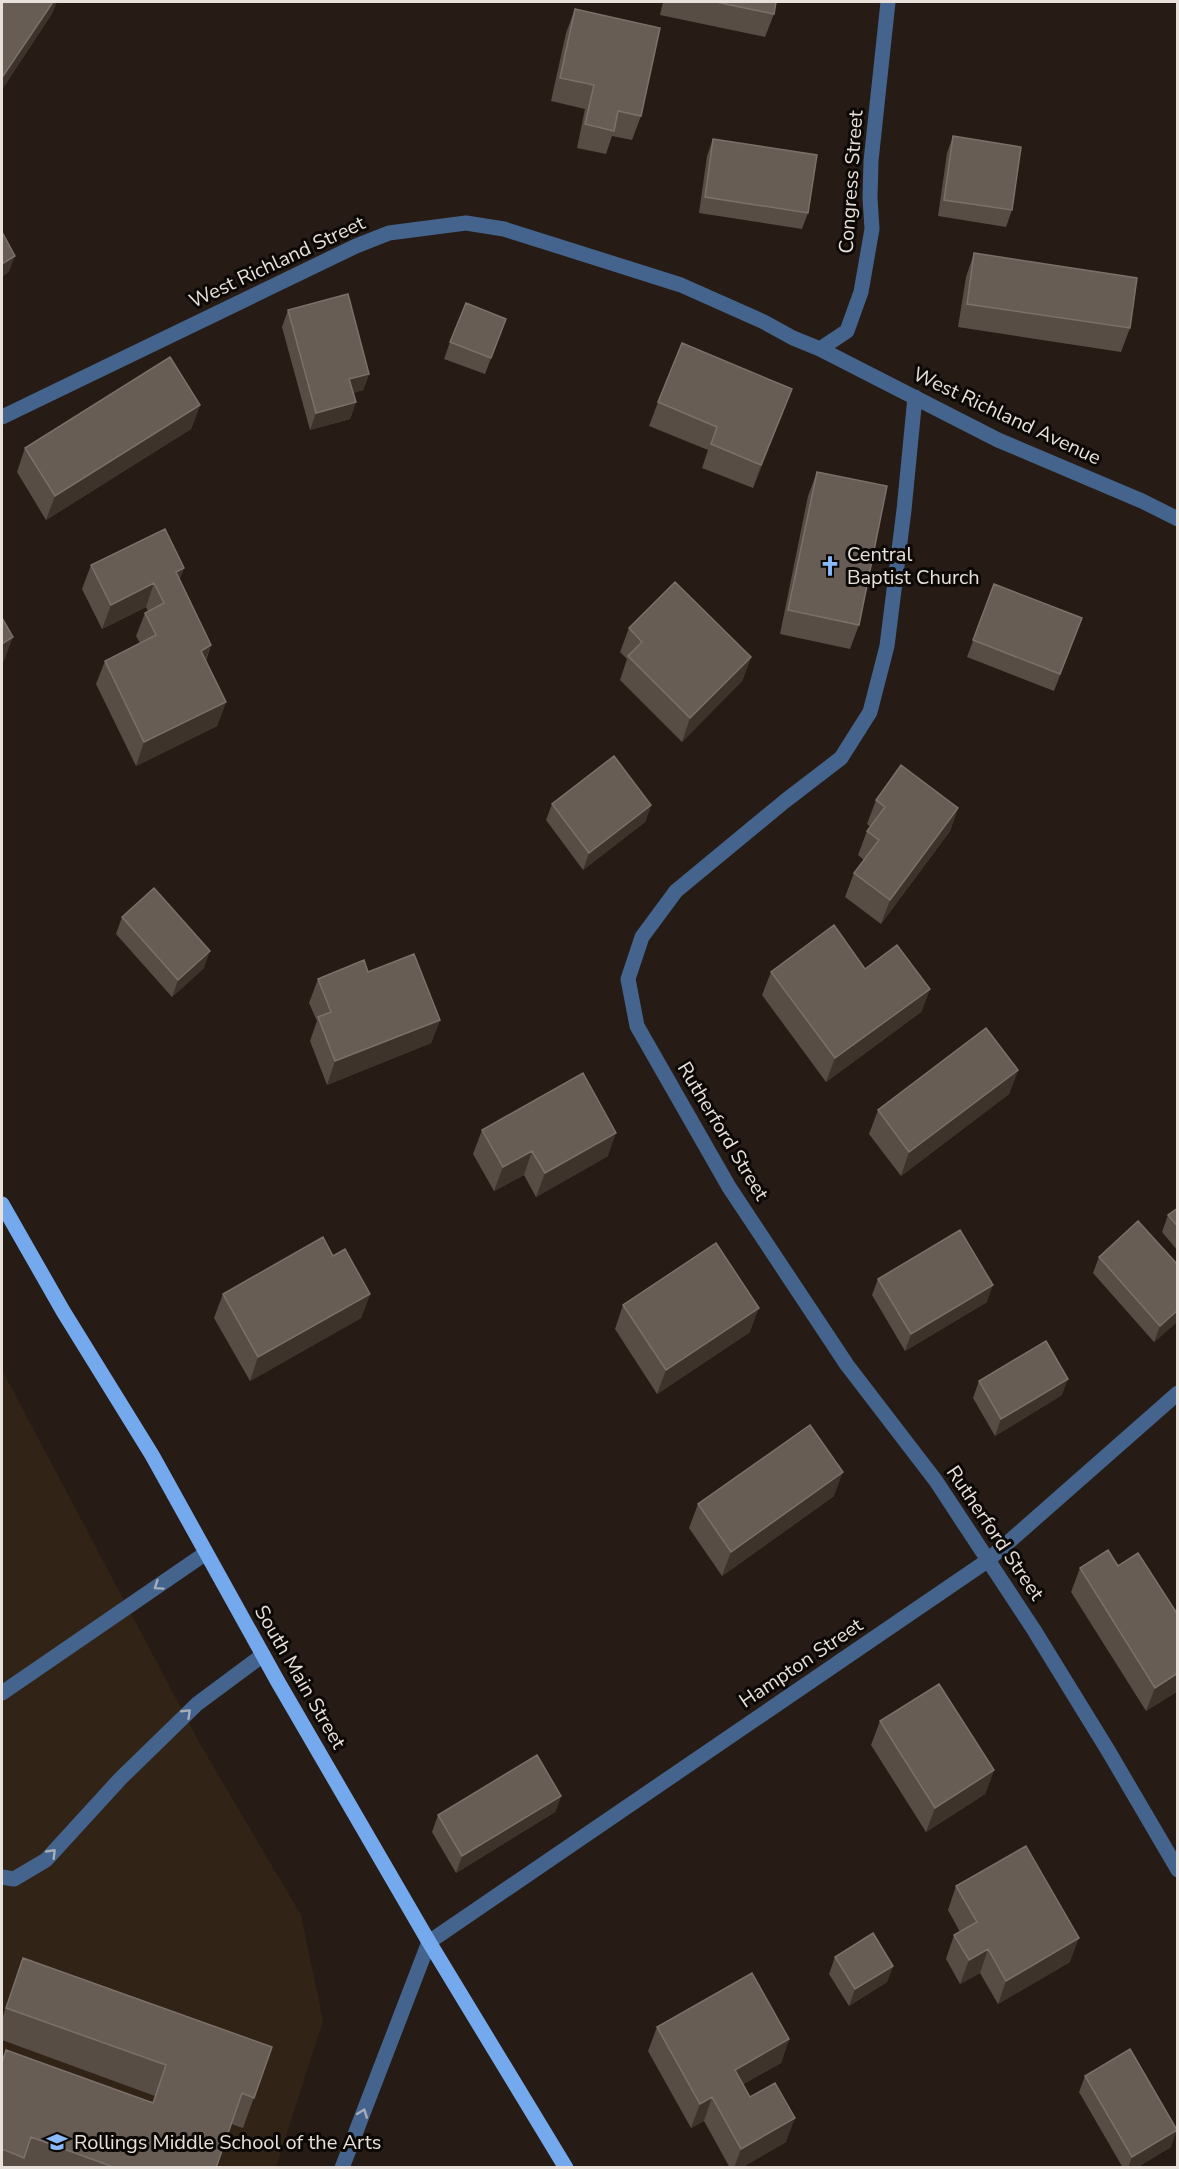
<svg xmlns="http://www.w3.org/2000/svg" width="1179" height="2169" font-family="'Nunito Sans',sans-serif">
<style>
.built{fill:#322317}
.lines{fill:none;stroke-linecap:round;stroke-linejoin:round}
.service{stroke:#44648d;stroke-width:15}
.minor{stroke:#44648d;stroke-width:15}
.primary{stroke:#74a9ee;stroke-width:15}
.wall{fill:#584d44}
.shaded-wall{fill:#3d332b}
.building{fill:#675d55;stroke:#7b716a;stroke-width:1.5}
.oneway{stroke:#a6aebc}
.labels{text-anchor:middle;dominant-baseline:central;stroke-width:6;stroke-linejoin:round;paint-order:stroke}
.street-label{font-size:20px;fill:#e7e0db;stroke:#0c0805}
.poi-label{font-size:20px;fill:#e7e0db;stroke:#0c0805;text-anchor:start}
</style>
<rect width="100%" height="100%" fill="#261c15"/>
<path class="built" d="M2 1370 200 1744 301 1915 323 2021 276 2167H2Z"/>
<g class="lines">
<path class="service" d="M2 1693 206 1553
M2 1877 14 1879 46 1860 121 1778 197 1704 263 1655
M342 2168 429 1942"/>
<path class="minor" d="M820 349 847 331 861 292 872 229 870 198 871 161 888 2
M915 397 904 510 887 646 870 712 841 758 785 801 676 891 642 937 628 979 637 1026 729 1187 847 1365 936 1481 1034 1630 1109 1752 1178 1870
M2 417 356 246 389 233 466 223 504 229 681 285 764 322 793 338 820 349 998 440 1142 501 1178 519
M429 1942 987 1561 1178 1393"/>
<path class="primary" d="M2 1204 63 1311 152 1455 278 1682 429 1942 566 2168"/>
</g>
<path class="wall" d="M663 2H776L774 14 765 37 660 15Z
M575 9 641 116 632 140 612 136 606 154 577 148 585 109 551 101 566 33Z
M953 136 1012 210 1006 227 938 216 947 153Z
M713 139 808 213 802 229 699 213 707 156Z
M974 253 1130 328 1121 352 958 327 966 277Z
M288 310 369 374 363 390 353 393 356 402 350 419 310 430 282 327Z
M506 319 485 374 444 359 450 342Z
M658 402 783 413 753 488 702 468 708 450 649 426Z
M200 405 191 429 46 520 17 472 25 448Z
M817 472 859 625 850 649 780 634 808 496Z
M91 565 184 568 179 580 211 645 206 661 226 702 217 726 136 766 96 684 105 661 140 643 136 636 145 613 148 611 146 607 102 629 82 589Z
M994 584 1082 618 1054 691 967 657Z
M629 628 751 657 742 681 682 742 620 680 627 659 620 652Z
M876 800 958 808 950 831 881 924 845 897 854 873 864 860 858 855 867 831 871 827 867 824Z
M552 804 651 805 645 822 583 870 546 820Z
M122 917 204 968 172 997 116 934Z
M368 972 440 1020 431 1043 327 1085 310 1041 317 1021 309 1003 318 979Z
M771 972 930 989 921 1012 826 1082 762 995Z
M1018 1070 1009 1094 901 1176 869 1134 878 1110Z
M482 1130 608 1156 536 1197 524 1175 494 1191 473 1154Z
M1178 1208V1251L1162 1232 1168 1215Z
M333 1256 370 1294 361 1318 250 1381 214 1318 223 1294Z
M1099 1257 1178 1265V1321L1154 1342 1093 1273Z
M878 1279 987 1302 905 1351 872 1295Z
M623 1305 750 1332 657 1394 615 1329Z
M979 1381 1062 1395 995 1436 973 1398Z
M834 1496 722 1576 689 1528 698 1504Z
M1080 1568 1178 1691 1146 1711 1071 1592Z
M880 1721 994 1770 985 1794 926 1832 871 1745Z
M561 1796 555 1812 456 1873 432 1832 438 1815Z
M956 1886 1070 1962 998 2004 980 1973 960 1984 946 1959 954 1935 960 1932 948 1910Z
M835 1957 893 1966 887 1982 849 2006 829 1974Z
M23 1958 272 2047 243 2128 231 2124 216 2168H2V2063L153 2102 155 2096 2 2040V2019Z
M657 2027 789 2039 781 2063 743 2084 750 2097 786 2142 741 2168H730L704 2121 691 2128 648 2051Z
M1085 2076 1171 2147 1136 2168H1123L1079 2092Z"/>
<path class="shaded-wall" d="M53 2H57L52 14 2 90V82L3 76Z
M15 256 9 272 2 277V264Z
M369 374 363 390 343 396 349 379Z
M792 389 783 413 753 488 761 465Z
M356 402 350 419 310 430 316 413Z
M200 405 191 429 46 520 55 496Z
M184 568 175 592 176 572Z
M154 583 146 607 102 629 111 605Z
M13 637 4 661 2 663V644Z
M211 645 202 669 201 651Z
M751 657 742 681 682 742 690 718Z
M226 702 217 726 136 766 144 742Z
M651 805 645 822 583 870 589 853Z
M958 808 950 831 881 924 890 900Z
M210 951 204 968 172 997 178 980Z
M930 989 921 1012 826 1082 835 1058Z
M440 1020 431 1043 327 1085 335 1061Z
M1018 1070 1009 1094 901 1176 909 1152Z
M616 1133 608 1156 536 1197 545 1173Z
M532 1151 524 1175 494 1191 503 1167Z
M993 1285 987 1302 905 1351 911 1334Z
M370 1294 361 1318 250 1381 258 1357Z
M759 1308 750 1332 657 1394 666 1370Z
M1178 1310V1321L1154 1342 1160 1326Z
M1068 1379 1062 1395 995 1436 1001 1419Z
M843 1472 834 1496 722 1576 731 1552Z
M1178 1673V1691L1146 1711 1155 1688Z
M994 1770 985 1794 926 1832 935 1808Z
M561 1796 555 1812 456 1873 462 1856Z
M1079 1938 1070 1962 998 2004 1006 1981Z
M988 1949 980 1973 960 1984 969 1960Z
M893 1966 887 1982 849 2006 855 1989Z
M789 2039 781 2063 726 2094 735 2070Z
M712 2097 704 2121 691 2128 700 2104Z
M795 2118 786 2142 741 2168H734L741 2149Z
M1177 2130 1171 2147 1136 2168H1128L1132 2157Z"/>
<path class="building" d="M2 2H53L3 76 2 75Z
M716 2H776L774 14Z
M575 9 660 28 641 116 618 111 614 131 585 124 594 85 560 78Z
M953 136 1021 147 1012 210 944 200Z
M713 139 817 155 808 213 705 197Z
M2 232 15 256 2 264Z
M974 253 1137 278 1130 328 967 304Z
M348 294 369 374 349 379 356 402 316 413 288 310Z
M466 303 506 319 491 358 450 342Z
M682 343 792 389 761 465 711 444 717 427 658 402Z
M170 357 200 405 55 496 25 448Z
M817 472 887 486 859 625 788 610Z
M165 529 184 568 176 572 211 645 201 651 226 702 144 742 105 661 156 635 145 613 164 603 154 583 111 605 91 565Z
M675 582 751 657 690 718 628 656 642 642 629 628Z
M994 584 1082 618 1060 674 973 640Z
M2 618 13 637 2 644Z
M614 756 651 805 589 853 552 804Z
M901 765 958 808 890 900 854 873 879 840 867 831 885 807 876 800Z
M154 888 210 951 178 980 122 917Z
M834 925 865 969 897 945 930 989 835 1058 771 972Z
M414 954 440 1020 335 1061 318 1017 331 1012 318 979 364 960 368 972Z
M986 1028 1018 1070 909 1152 878 1110Z
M583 1073 616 1133 545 1173 532 1151 503 1167 482 1130Z
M1178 1208V1227L1168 1215Z
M1138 1221 1178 1265V1310L1160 1326 1099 1257Z
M960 1230 993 1285 911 1334 878 1279Z
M323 1237 333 1256 345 1249 370 1294 258 1357 223 1294Z
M716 1243 759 1308 666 1370 623 1305Z
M1046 1341 1068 1379 1001 1419 979 1381Z
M810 1425 843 1472 731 1552 698 1504Z
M1108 1550 1118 1566 1138 1553 1178 1615V1673L1155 1688 1080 1568Z
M939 1684 994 1770 935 1808 880 1721Z
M537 1755 561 1796 462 1856 438 1815Z
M1026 1846 1079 1938 1006 1981 988 1949 969 1960 954 1935 977 1922 956 1886Z
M873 1933 893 1966 855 1989 835 1957Z
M23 1958 272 2047 254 2098 242 2093 216 2168H116L31 2137 24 2158 2 2149V2063L6 2050 153 2103 166 2065 6 2008Z
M752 1973 789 2039 735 2070 750 2097 775 2083 795 2118 741 2149 712 2097 700 2104 657 2027Z
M1130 2049 1177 2130 1132 2157 1085 2076Z"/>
<defs><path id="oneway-chevron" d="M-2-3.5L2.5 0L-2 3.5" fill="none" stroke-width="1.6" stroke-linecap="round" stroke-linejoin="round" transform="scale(1.5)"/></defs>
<g class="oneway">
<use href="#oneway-chevron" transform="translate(158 1586) rotate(146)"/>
<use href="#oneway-chevron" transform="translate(187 1713) rotate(-44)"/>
<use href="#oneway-chevron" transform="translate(52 1853) rotate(-46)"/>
<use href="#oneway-chevron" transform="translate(363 2113) rotate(-69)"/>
</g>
<defs>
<g id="church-bare" transform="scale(1.62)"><path d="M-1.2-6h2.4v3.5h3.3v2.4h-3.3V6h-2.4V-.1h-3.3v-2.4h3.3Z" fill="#88bafc" stroke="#0c0805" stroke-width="2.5" paint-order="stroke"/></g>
<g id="school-bare" transform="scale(1.62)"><path d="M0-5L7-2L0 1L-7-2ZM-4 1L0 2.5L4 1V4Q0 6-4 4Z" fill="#88bafc" stroke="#0c0805" stroke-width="2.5" paint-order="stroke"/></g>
</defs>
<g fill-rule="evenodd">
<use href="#church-bare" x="830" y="566"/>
<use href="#school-bare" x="57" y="2142"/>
</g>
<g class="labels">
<g class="street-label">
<text transform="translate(851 182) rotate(-86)">Congress Street</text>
<text transform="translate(277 262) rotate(-25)">West Richland Street</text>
<text transform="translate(1007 416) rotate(25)">West Richland Avenue</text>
<text transform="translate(723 1131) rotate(59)">Rutherford Street</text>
<text transform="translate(995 1533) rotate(56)">Rutherford Street</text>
<text transform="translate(801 1663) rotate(-34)">Hampton Street</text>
<text transform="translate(300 1677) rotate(60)">South Main Street</text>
</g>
<g class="poi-label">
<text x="847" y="554">Central<tspan x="847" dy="23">Baptist Church</tspan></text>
<text x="74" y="2142">Rollings Middle School of the Arts</text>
</g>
</g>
<rect width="1179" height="2169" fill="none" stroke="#e7e0db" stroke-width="6"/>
</svg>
